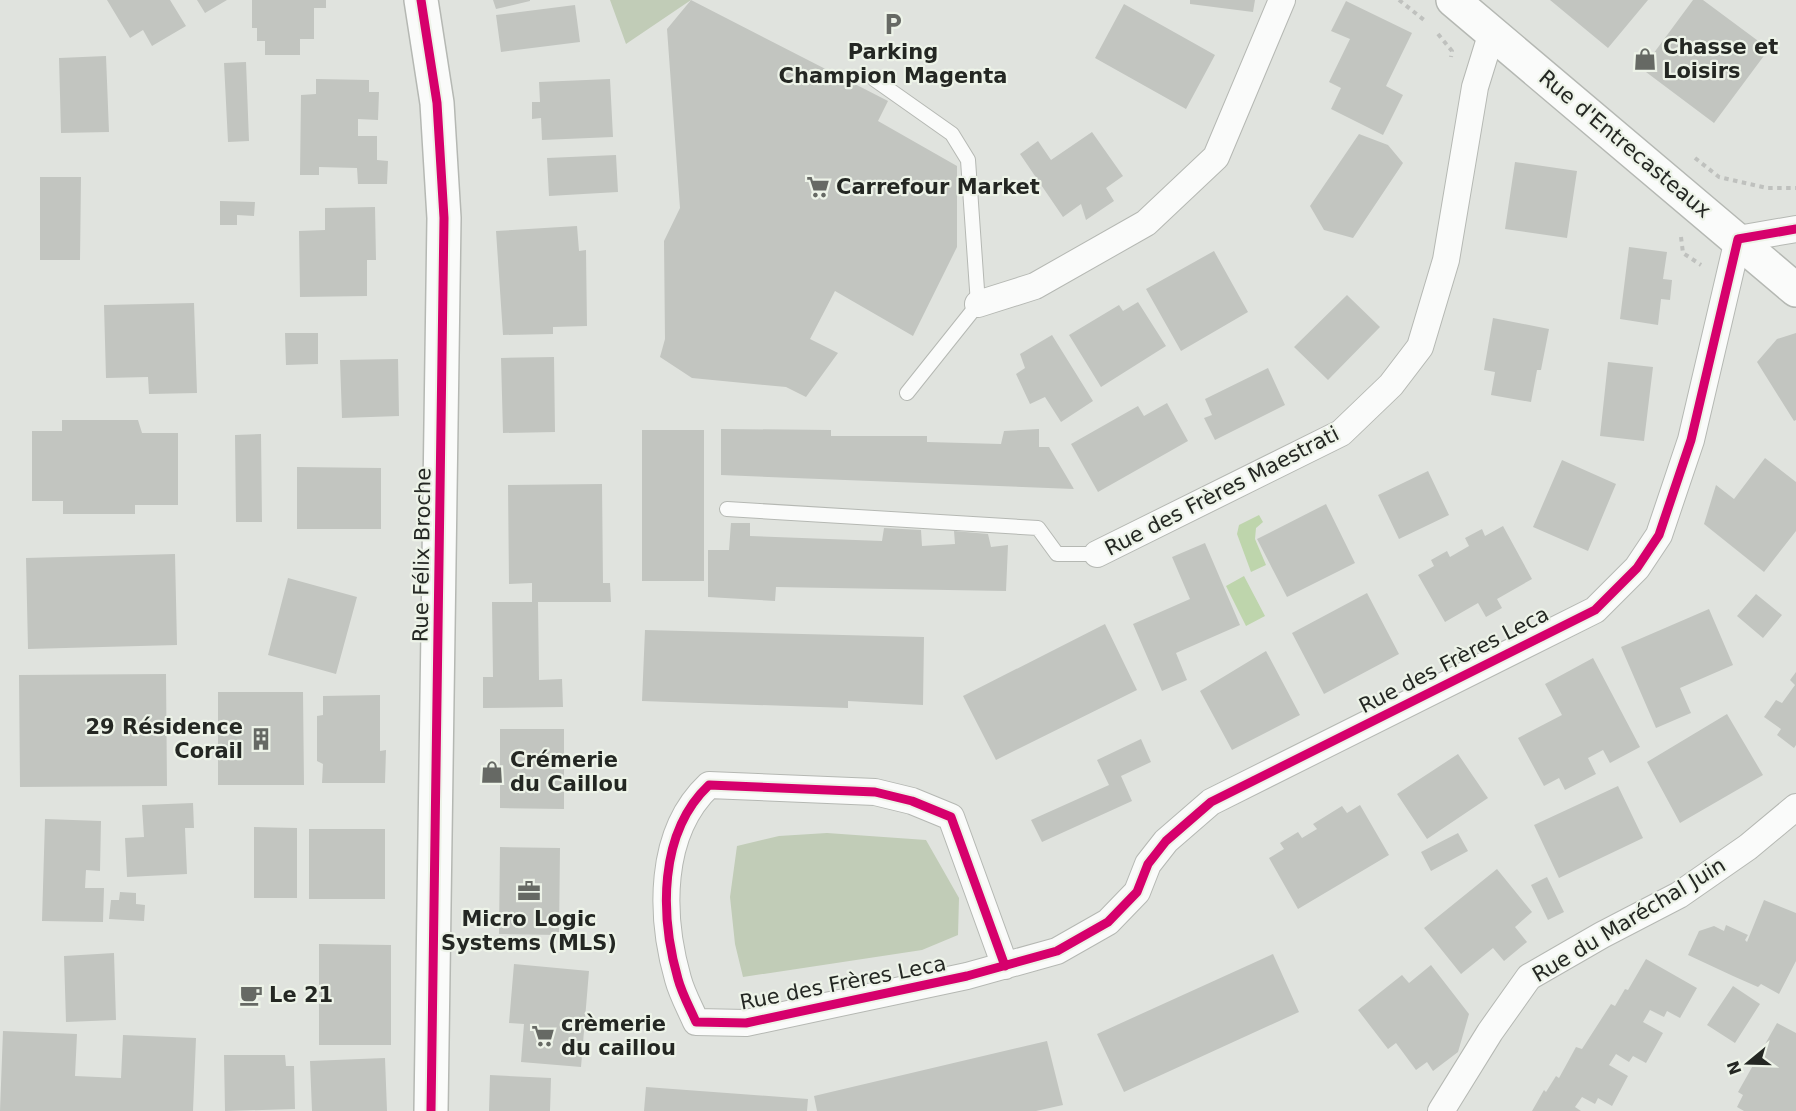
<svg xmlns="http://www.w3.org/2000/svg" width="1796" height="1111" font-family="'DejaVu Sans',sans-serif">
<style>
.green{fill:#c1ccb7}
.water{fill:#bed5ac}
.building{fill:#c2c5c0}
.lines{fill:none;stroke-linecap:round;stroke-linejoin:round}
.lane-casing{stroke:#b5b8b3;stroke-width:16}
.street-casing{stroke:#b5b8b3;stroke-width:28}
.secondary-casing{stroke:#b5b8b3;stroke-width:36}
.path{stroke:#bfc1be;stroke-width:4;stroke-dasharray:4.5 4.5;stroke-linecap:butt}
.lane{stroke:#fafbfa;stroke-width:14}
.street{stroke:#fafbfa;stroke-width:26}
.secondary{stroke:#fafbfa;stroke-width:33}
.cycleway-casing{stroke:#edf3e8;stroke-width:13}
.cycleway{stroke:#d6006c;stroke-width:9}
.labels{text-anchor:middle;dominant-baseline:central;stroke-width:4.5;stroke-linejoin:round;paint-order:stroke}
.poi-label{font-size:21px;font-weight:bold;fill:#242723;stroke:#edf3e8;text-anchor:start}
.street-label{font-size:21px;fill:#242723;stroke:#edf3e8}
</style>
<rect width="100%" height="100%" fill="#e0e3de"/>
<path class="green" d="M610 0H691L626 44Z
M827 833 926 840 959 898 958 935 922 950 743 977 735 944 730 897 737 846 779 836Z"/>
<path class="water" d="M1259 515 1263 522 1256 528 1255 539 1266 565 1251 572 1237 534 1239 525Z
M1244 576 1265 616 1246 626 1226 586Z"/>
<path class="building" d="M107 0H170L186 26 152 46 143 30 130 38Z
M197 0H227L205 13Z
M252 0H326V8H314V39H300V55H265V41H257V28H252Z
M493 0H530V1L496 9Z
M691 0 888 101 878 121 957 166V247L913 336 835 291 810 339 838 353 806 397 786 387 692 378 660 357 665 339 664 241 680 208 667 29Z
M1190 0H1255L1253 12 1190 4Z
M1550 0H1648L1608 48Z
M1693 0H1703L1769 49 1714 123 1642 69Z
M1346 1 1412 33 1386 86 1403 95 1383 135 1331 109 1341 88 1329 82 1350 39 1331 31Z
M1124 4 1215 55 1186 109 1095 58Z
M575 5 580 42 501 52 496 15Z
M106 56 109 132 61 133 59 58Z
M246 62 249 141 228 142 224 63Z
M316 79 369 80V92H379L378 120 358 119V136H377V160L388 161 387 184H358L357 168 319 167V175H300L301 95 316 94Z
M610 79 613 137 542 140 541 118 532 119V102H540L539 82Z
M1092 132 1123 176 1106 188 1114 201 1086 220 1081 204 1063 217 1020 154 1038 141 1051 160Z
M1359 134 1388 145 1403 163 1353 238 1324 230 1310 206Z
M616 155 618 192 549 196 547 158Z
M1515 162 1577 171 1567 238 1505 229Z
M40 177H81L80 260H40Z
M220 201 255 202 254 216 237 215V225H220Z
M375 207 376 260H367V296L300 297 299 231 325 230V208Z
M577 226 579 251 586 250 587 326 553 327V334L503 335 496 231Z
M1629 247 1667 252 1663 279 1672 280 1670 300 1661 299 1658 325 1620 319Z
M1214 251 1248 312 1181 351 1146 289Z
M1347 295 1380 327 1328 380 1294 347Z
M1138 302 1166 346 1101 387 1069 335 1119 305 1123 311Z
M194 303 197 393 149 394 148 377 106 378 104 305Z
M1493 318 1549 329 1541 370H1537L1531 402 1491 395 1495 372 1484 370Z
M285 333H318V364L286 365Z
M1796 333V420L1794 421 1757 362 1777 339Z
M1052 335 1093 401 1061 422 1045 397 1030 404 1016 374 1025 368 1020 354Z
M554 357 555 432 503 433 501 358Z
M398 359 399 416 342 418 340 360Z
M1608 362 1653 367 1644 441 1600 436Z
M1268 368 1285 405 1215 440 1204 418 1212 415 1205 399Z
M1167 403 1188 441 1098 492 1071 444 1138 406 1144 416Z
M62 420H138L142 433H178V505H135V514H63V501H32V431H62Z
M721 429 831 430V436H927V442L1001 444 1004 431 1039 429V447H1049L1074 489 721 475Z
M642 430H704V581H642Z
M261 434 262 522H236L235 435Z
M1765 458 1796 482V531L1764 572 1704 524 1716 485 1734 499Z
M1562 460 1616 484 1588 551 1533 527Z
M297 467 381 468V529H297Z
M1428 471 1449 515 1399 539 1378 495Z
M602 484 603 583H610L611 602H538L539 680 562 679 563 707 483 708V677H493L492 602H532V583L509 584 508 485Z
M1326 504 1355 563 1287 597 1257 539Z
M731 523H750V536L882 541 884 528 921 530 922 546 955 544 954 531 988 534 991 547 1008 545 1006 591 776 587 775 601 708 597V550H729Z
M1503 526 1532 579 1497 599 1502 608 1486 617 1478 603 1445 622 1418 575 1434 566 1431 560 1447 551 1450 557 1469 546 1465 538 1482 529 1485 536Z
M1205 543 1240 625 1176 653 1187 680 1162 691 1133 624 1190 599 1172 557Z
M175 554 177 645 28 649 26 558Z
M288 578 357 597 336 674 268 655Z
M1367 593 1399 654 1324 694 1292 633Z
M1756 594 1782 615 1763 638 1737 616Z
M1709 609 1733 665 1680 688 1691 713 1656 728 1621 647Z
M1105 624 1137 690 996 760 963 696Z
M645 630 924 637 923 705 848 701V708L642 701Z
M1266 651 1300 715 1232 750 1200 691Z
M1593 658 1640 747 1610 763 1603 750 1588 758 1596 774 1565 790 1559 778 1544 786 1518 738 1562 715 1545 684Z
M1796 672V745L1794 748 1777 735 1781 729 1764 717 1776 700 1782 703 1795 685 1790 680Z
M166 674 167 786 20 787 19 675Z
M218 692H303L304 785H218Z
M380 695V751L386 750 385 783H322L323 764 317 761V716L323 715V696Z
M1727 714 1763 775 1680 823 1647 762Z
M500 729H564V809L500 808Z
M1141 739 1151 762 1121 776 1132 801 1042 842 1031 820 1109 785 1097 760Z
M1458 754 1488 798 1427 839 1397 794Z
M1618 786 1643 838 1559 878 1534 825Z
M193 803 194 828H185L187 874 127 877 125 838 144 837 142 805Z
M1360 805 1389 855 1298 909 1269 858 1284 849 1280 843 1298 832 1302 838 1317 829 1313 824 1342 806 1347 813Z
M45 819 101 821 100 871 86 870 85 888H104L103 922 42 921Z
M254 827 297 828V898H254Z
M309 829H385V899H309Z
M1458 833 1468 851 1431 871 1421 852Z
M500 847 560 848 559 935 499 934Z
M1497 869 1532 912 1515 927 1527 942 1504 961 1493 948 1461 974 1424 928Z
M1547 877 1564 912 1548 920 1531 885Z
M120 892 136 893V904L145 905 144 921 109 919 111 900H119Z
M1764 900 1796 913V961L1779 994 1761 984 1758 987 1733 976 1688 955 1699 931 1714 926 1724 931 1726 925 1748 935 1745 940 1747 942Z
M319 944 391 945V1045H319Z
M114 953 116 1020 66 1022 64 956Z
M1273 954 1299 1012 1124 1092 1097 1034Z
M1646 959 1697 988 1680 1018 1667 1011 1664 1017 1650 1010 1643 1022 1663 1033 1646 1063 1633 1056 1629 1062 1616 1054 1609 1065 1628 1076 1612 1106 1598 1098 1595 1104 1582 1097 1575 1107 1581 1111H1532L1544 1090 1546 1092 1556 1076 1559 1078 1576 1047 1582 1049 1611 1004 1615 1006 1625 989 1628 990Z
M514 964 589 971 581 1067 521 1062 524 1024 509 1023Z
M1431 965 1469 1014 1458 1052 1433 1071 1427 1062 1416 1070 1396 1043 1388 1049 1358 1010 1402 975 1409 983Z
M1733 986 1760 1004 1735 1043 1707 1025Z
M1777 1023 1796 1033V1111H1744L1737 1107 1743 1095 1738 1092Z
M3 1031 77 1034 75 1076 121 1078 123 1035 196 1038 193 1111H0Z
M1047 1041 1063 1105 1036 1111H817L814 1096Z
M224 1055H285L286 1066H294L295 1109 225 1111Z
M385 1058 387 1111H312L310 1061Z
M490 1075 551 1078 550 1111H489Z
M646 1087 808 1099 807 1111H644Z"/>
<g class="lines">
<g class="lane-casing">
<path id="lane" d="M874 79 952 134 968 160 978 304 907 393
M727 509 1038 528 1057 554H1097"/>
</g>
<g class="street-casing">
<path id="street" d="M978 304 1035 286 1146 223 1216 157 1282 0
M1097 554 1341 433 1391 385 1420 347 1446 260 1475 87 1492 32
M1005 966 951 817 912 801 875 792 709 785C658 833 660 916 678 979 682 994 690 1008 696 1022L746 1023 967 976 1057 951 1108 922 1137 892 1148 864 1166 841 1211 802 1595 610 1637 568 1659 535 1691 440 1738 239 1796 229
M1441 1111 1490 1032 1529 977 1602 935 1679 895 1748 847 1796 807"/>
</g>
<g class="secondary-casing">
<path id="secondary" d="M421 0 437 103 444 218 431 1111
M1453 0 1796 290"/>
</g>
<path class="path" d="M1399 0 1424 20
M1438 34 1452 51 1451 57
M1695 158 1719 177 1767 188H1796
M1681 237 1683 253 1701 265"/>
<use href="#lane" class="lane"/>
<use href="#street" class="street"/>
<use href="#secondary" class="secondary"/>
<g class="cycleway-casing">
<path id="cycleway" d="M421 0 437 103 444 218 431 1111
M1005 966 951 817 912 801 875 792 709 785C658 833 660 916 678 979 682 994 690 1008 696 1022L746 1023 967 976 1057 951 1108 922 1137 892 1148 864 1166 841 1211 802 1595 610 1637 568 1659 535 1691 440 1738 239 1796 229"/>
</g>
<use href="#cycleway" class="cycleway"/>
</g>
<defs>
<g id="parking-bare" transform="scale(1.8)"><path d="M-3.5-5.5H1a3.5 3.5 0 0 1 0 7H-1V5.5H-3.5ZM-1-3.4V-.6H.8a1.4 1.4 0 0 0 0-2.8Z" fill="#666964" stroke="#edf3e8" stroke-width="2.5" paint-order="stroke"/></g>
<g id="shop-bare" transform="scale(1.8)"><path d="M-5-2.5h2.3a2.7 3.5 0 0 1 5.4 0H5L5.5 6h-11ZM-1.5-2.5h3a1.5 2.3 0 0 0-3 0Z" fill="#666964" stroke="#edf3e8" stroke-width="2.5" paint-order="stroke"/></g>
<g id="supermarket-bare" transform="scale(1.8)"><path d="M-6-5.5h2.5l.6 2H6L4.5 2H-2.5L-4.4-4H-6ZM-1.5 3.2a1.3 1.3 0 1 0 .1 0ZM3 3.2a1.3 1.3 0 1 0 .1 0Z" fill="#666964" stroke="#edf3e8" stroke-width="2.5" paint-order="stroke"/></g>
<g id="building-bare" transform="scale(1.8)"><path d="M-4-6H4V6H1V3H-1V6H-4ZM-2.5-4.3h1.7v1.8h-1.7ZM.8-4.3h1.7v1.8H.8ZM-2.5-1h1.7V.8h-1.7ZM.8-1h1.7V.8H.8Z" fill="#666964" stroke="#edf3e8" stroke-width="2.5" paint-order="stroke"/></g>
<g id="office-bare" transform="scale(1.8)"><path d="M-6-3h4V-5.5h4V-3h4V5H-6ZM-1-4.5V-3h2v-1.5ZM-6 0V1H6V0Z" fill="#666964" stroke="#edf3e8" stroke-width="2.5" paint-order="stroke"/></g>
<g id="cafe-bare" transform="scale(1.8)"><path d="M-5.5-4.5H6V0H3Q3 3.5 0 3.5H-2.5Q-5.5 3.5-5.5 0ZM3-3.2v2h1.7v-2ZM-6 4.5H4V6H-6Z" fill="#666964" stroke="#edf3e8" stroke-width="2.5" paint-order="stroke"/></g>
</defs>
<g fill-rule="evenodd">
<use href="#parking-bare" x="893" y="24"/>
<use href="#shop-bare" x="1645" y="59"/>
<use href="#supermarket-bare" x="818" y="187"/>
<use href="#building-bare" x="261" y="739"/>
<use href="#shop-bare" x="492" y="772"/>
<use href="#office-bare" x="529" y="891"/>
<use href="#cafe-bare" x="251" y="995"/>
<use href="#supermarket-bare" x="543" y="1036"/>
</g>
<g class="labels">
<g class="poi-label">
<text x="1663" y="47">Chasse et<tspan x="1663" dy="24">Loisirs</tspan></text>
<text x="893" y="52" text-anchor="middle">Parking<tspan x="893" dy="24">Champion Magenta</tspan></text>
<text x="836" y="187">Carrefour Market</text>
<text x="243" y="727" text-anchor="end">29 Résidence<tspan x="243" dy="24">Corail</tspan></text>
<text x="510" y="760">Crémerie<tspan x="510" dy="24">du Caillou</tspan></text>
<text x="529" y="919" text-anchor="middle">Micro Logic<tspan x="529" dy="24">Systems (MLS)</tspan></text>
<text x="269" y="995">Le 21</text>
<text x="561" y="1024">crèmerie<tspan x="561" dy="24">du caillou</tspan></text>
</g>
<g class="street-label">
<text transform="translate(1625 144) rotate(40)">Rue d'Entrecasteaux</text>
<text transform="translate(1222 491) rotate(-27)">Rue des Frères Maestrati</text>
<text transform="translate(422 555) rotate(-89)">Rue Félix Broche</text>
<text transform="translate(1454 660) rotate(-27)">Rue des Frères Leca</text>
<text transform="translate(1629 920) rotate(-31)">Rue du Maréchal Juin</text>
<text transform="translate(843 983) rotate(-11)">Rue des Frères Leca</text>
</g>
</g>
<g transform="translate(1748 1063) rotate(251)" stroke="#edf3e8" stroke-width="4.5" paint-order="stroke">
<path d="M0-4.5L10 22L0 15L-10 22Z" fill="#242723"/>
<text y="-9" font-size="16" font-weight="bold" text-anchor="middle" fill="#242723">N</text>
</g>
</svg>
